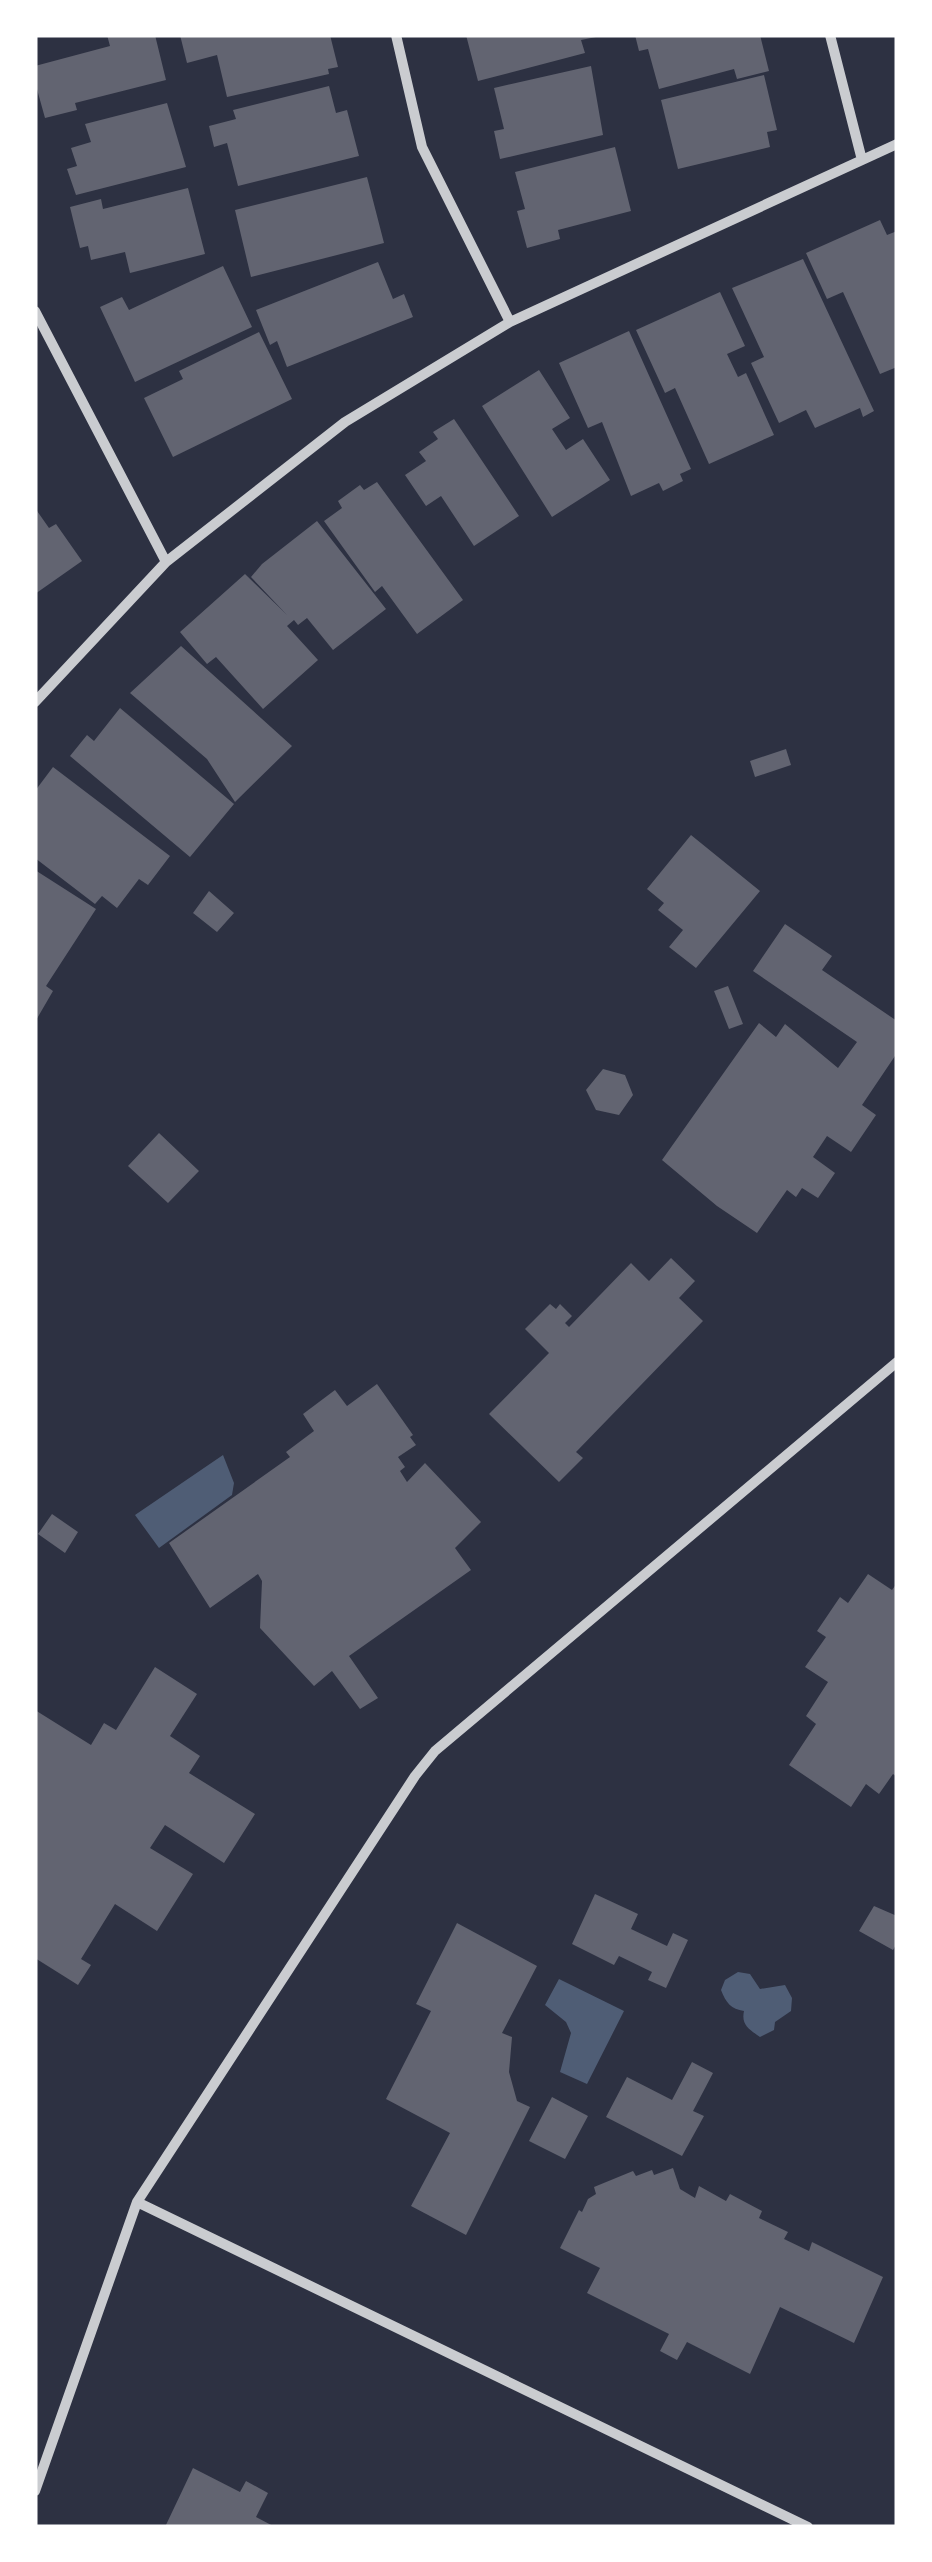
<svg xmlns="http://www.w3.org/2000/svg" width="932" height="2562" font-family="'DM Sans',sans-serif">
<style>
.water{fill:#4f5d75}
.building{fill:#626471}
.lines{fill:none;stroke-linecap:round;stroke-linejoin:round}
.minor{stroke:#caccd0;stroke-width:10}
</style>
<rect width="100%" height="100%" fill="#2d3142"/>
<path class="water" d="M223 1455 234 1483 232 1495 159 1548 135 1515Z
M738 1972 750 1974 760 1989 785 1985 792 1998 791 2011 775 2022 774 2030 760 2037C749 2029 741 2025 744 2011 731 2009 726 2003 721 1990L725 1980Z
M559 1979 624 2011 587 2084 560 2072 571 2033 566 2022 545 2005Z"/>
<path class="building" d="M107 35H155L166 80 75 103 77 110 45 118 35 82V66L110 46Z
M180 35H330L338 67 328 69 329 74 227 97 217 55 187 63Z
M466 35H596V37L581 40 585 53 478 81Z
M635 35H760L769 71 737 79 734 69 659 89 648 49 639 51Z
M591 66 603 135 500 159 494 131 504 129 494 88Z
M764 75 777 130 767 132 770 147 678 169 661 100Z
M329 86 336 113 347 110 359 156 238 186 227 143 214 147 209 126 236 119 233 110Z
M167 103 186 167 76 195 67 169 77 166 71 148 91 142 85 124Z
M615 147 631 211 558 230 560 239 527 248 517 211 525 209 515 172Z
M367 177 384 243 251 277 235 210Z
M188 188 205 254 130 273 125 252 91 260 88 246 80 248 70 207 101 199 103 209Z
M880 220 887 235 897 231V367L880 374 843 292 827 299 806 253Z
M803 259 874 411 863 417 860 408 815 428 806 410 779 423 751 363 764 357 732 288Z
M378 262 393 299 404 294 413 317 287 367 277 341 270 345 256 310Z
M223 266 252 327 135 382 100 307 122 297 129 310Z
M720 292 745 346 727 354 738 377 746 373 774 435 709 464 675 388 665 393 636 330Z
M629 331 691 469 680 474 683 481 663 491 659 483 631 496 602 422 588 428 559 363Z
M259 332 292 399 173 457 144 398 183 379 179 371Z
M539 370 570 418 552 429 566 450 583 439 610 480 552 517 482 406Z
M454 419 519 516 474 546 441 496 426 506 405 475 426 461 419 452 438 439 433 432Z
M377 482 463 600 417 634 382 586 375 592 324 521 342 508 338 501 360 485 364 490Z
M35 508 49 528 56 524 82 561 35 594Z
M317 521 386 609 333 650 307 618 298 625 294 620 287 626 318 660 263 709 216 657 207 664 180 632 245 574 287 615 251 577 262 564Z
M181 646 292 746 235 802 207 759 130 693Z
M120 708 234 804 190 857 70 756 87 735 94 741Z
M786 749 791 765 755 777 750 761Z
M53 767 170 856 148 885 139 879 117 908 102 896 95 904 35 858V791Z
M691 835 760 891 696 968 669 947 683 930 658 910 664 903 647 889Z
M35 870 96 909 46 986 53 991 35 1022Z
M209 891 234 913 217 932 193 913Z
M785 924 832 956 822 970 897 1021V1053L862 1105 876 1115 851 1152 827 1136 813 1157 835 1173 818 1198 802 1188 796 1197 787 1190 757 1233 717 1206 662 1160 759 1023 776 1037 785 1024 838 1068 857 1042 753 971Z
M728 986 743 1024 729 1029 714 991Z
M603 1069 625 1075 633 1095 619 1115 596 1110 586 1090Z
M159 1133 199 1171 168 1203 128 1166Z
M671 1258 695 1281 679 1298 703 1321 576 1452 583 1458 559 1482 489 1414 549 1353 525 1329 550 1304 556 1309 560 1304 572 1316 565 1323 569 1327 631 1263 649 1281Z
M377 1384 413 1435 410 1437 416 1445 398 1457 405 1467 400 1471 407 1482 425 1463 481 1522 455 1548 471 1570 349 1656 378 1698 360 1709 332 1671 314 1686 260 1628 262 1581 258 1574 210 1608 169 1543 290 1457 286 1452 314 1431 303 1414 335 1390 347 1406Z
M52 1514 78 1532 65 1553 38 1534Z
M868 1574 892 1590 897 1583V1777L893 1774 879 1794 866 1784 851 1807 789 1765 816 1724 806 1716 828 1682 805 1667 826 1637 817 1631 840 1597 848 1603Z
M155 1667 197 1694 170 1736 200 1756 189 1773 255 1814 224 1863 165 1825 150 1848 193 1874 157 1931 115 1904 81 1959 91 1965 78 1985 35 1958V1710L91 1745 104 1723 116 1730Z
M595 1894 638 1914 631 1929 667 1946 673 1933 688 1940 666 1988 648 1980 652 1972 619 1956 614 1965 572 1944Z
M874 1906 897 1916V1943L893 1950 859 1931Z
M457 1923 537 1966 502 2033 512 2037 509 2072 517 2101 530 2107 466 2235 411 2206 450 2133 386 2099 431 2011 416 2004Z
M692 2062 713 2073 693 2111 704 2116 682 2156 606 2117 627 2077 672 2100Z
M552 2097 588 2116 565 2159 529 2141Z
M673 2168 680 2189 695 2198 699 2186 726 2201 730 2194 762 2211 759 2218 788 2232 784 2239 809 2251 812 2242 883 2277 854 2343 780 2307 750 2374 687 2342 677 2360 660 2351 669 2334 587 2293 600 2268 560 2248 579 2210 582 2212 588 2199 596 2194 594 2187 633 2171 636 2176 652 2170 654 2175Z
M193 2468 240 2492 246 2481 268 2493 256 2517 275 2527H165Z"/>
<g class="lines">
<path class="minor" d="M396 35 422 147 510 322
M830 35 862 160
M35 311 166 562
M35 702 166 562 345 422 510 322 897 144
M137 2202 808 2527
M35 2491 137 2202 415 1776 435 1751 897 1362"/>
</g>
<rect width="932" height="2562" fill="none" stroke="#ffffff" stroke-width="75"/>
</svg>
